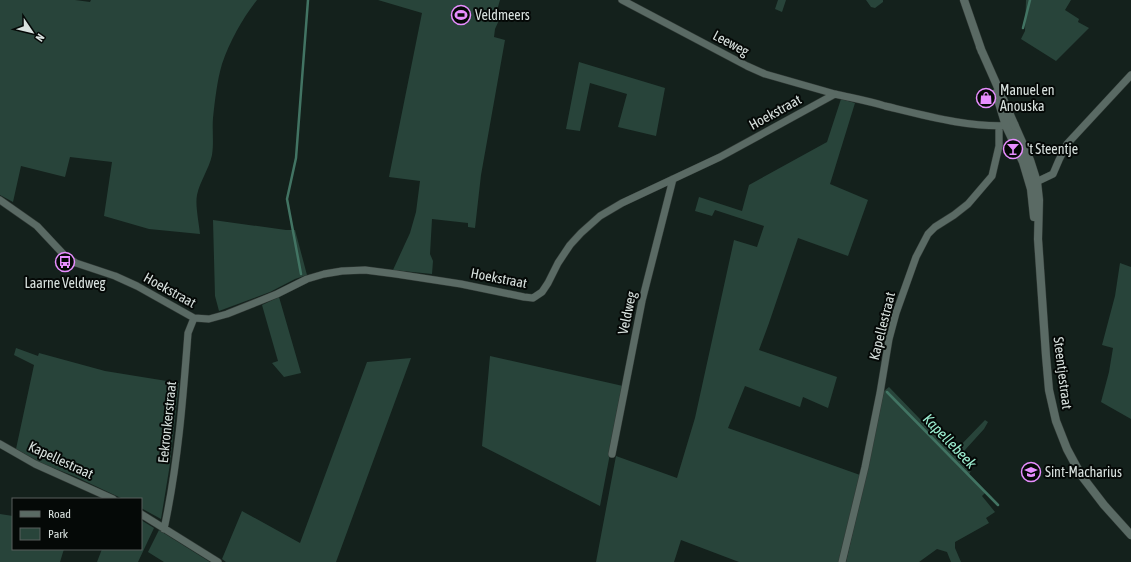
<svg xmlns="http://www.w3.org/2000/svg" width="1131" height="562" font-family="'Asap Condensed',sans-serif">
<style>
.green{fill:#28443a}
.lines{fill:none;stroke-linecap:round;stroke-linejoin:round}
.stream{stroke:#427463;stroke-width:2.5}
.minor-casing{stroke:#313a36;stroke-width:8}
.tertiary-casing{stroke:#313a36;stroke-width:9}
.minor{stroke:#5a6a64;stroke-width:7}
.tertiary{stroke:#5a6a64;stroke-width:8}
.labels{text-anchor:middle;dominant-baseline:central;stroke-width:4;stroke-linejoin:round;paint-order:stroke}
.poi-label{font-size:14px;fill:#d8e1de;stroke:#050907;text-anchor:start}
.street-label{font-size:14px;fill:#d8e1de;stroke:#050907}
.water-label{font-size:15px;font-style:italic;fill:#9ef1d3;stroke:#050907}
</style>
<rect width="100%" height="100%" fill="#14211c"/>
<path class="green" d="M0 0H75L90 2 91 0H257C242 19 230 41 222 64 217 81 215 100 213 118 212 130 214 142 212 155 209 169 200 181 197 195 195 205 199 223 200 234L149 229 104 216 112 162 70 157 65 177 21 166 13 202 0 195Z
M378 0H500L495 17 500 18 495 29 494 37 505 40 481 175 475 228 468 227V223L432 219 430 254 433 261 432 274 393 270 410 233 416 212 420 181 389 177 422 13Z
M778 0H786L782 12 775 9Z
M866 0H883V2L875 8 871 7Z
M1026 0H1071L1065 10 1079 19 1078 22 1089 28 1056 61 1021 39 1025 31Z
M579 62 665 88 656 136 618 127 627 94 590 83 580 131 566 129Z
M841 99 855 103 830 184 868 200 848 256 798 238 769 323 759 350 837 377 828 408 803 397 800 407 745 386 728 428 860 475 839 562H739L681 540 674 562H596L616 456 677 478 695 418 734 240 757 247 764 226 715 210 712 216 695 211 699 197 742 211 749 185 827 142Z
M213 220 286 230H295L307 275 295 279 270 292 219 311 215 296Z
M1120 263 1131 267V419L1101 402 1109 372 1113 348 1102 345 1115 296Z
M279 297 301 373 284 377 272 363 278 361 262 305Z
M16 348 38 356 39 353 105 371 179 383 170 464 161 519 141 508V499H123L74 476 43 464 16 449 34 365 14 355Z
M490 356 623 386 600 506 482 446Z
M411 358 336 562H226L222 559 242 511 300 543 367 362Z
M889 387 948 448H958L985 420 988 422 984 429 965 450 967 466 971 470 969 475 986 492 982 496 995 512 986 518 989 523 955 542V548L961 562H951L947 552 937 549 919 562H846L863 489 884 391Z
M0 514 13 516V549H64L60 562H0Z
M141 520 154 528 138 562H97L102 549H141Z
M159 530 210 562H164L148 552Z"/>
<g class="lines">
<path class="stream" d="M1023 28 1030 0
M301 274 287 199 296 158 308 0
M887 392 998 505"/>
<g class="minor-casing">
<path id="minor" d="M622 0 747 66 765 74 835 94
M1032 184 1053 174 1059 160 1067 144 1131 75
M0 200 37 226 66 257 76 263 115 276 137 286 194 318 209 319 227 314 277 294 307 279 324 274 342 271 365 270 396 274 461 284 524 297 533 298 542 292 548 283 558 263 570 245 581 233 600 216 622 203 720 157 835 94C852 98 869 101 885 106 926 116 973 129 1015 125
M0 444 35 464 113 499
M612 454 625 388 642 301 673 179
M141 514 218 562
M164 529C178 464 183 399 188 333L194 318
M842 562 865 467 880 393 889 339 896 313 916 257 928 234 935 227 954 215 968 204 992 176 999 146V126"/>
</g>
<g class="tertiary-casing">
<path id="tertiary" d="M964 0 982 52
M980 47 1030 160 1037 182 1039 200 1038 239 1046 356 1049 390 1056 421 1067 449 1081 475 1104 505 1131 535
M996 93 1006 126 1023 162 1031 189 1034 217"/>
</g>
<use href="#minor" class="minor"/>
<use href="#tertiary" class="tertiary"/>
</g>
<defs>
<g id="stadium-ring" transform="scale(1)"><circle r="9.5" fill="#050907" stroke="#e88eff" stroke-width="1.5"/><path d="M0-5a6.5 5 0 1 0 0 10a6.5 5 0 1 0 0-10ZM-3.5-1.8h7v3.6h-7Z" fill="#e88eff"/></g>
<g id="shop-ring" transform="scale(1)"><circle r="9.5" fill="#050907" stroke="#e88eff" stroke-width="1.5"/><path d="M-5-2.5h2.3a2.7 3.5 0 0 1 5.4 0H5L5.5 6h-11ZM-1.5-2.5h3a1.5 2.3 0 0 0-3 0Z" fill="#e88eff"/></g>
<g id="bar-ring" transform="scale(1)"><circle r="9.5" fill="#050907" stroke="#e88eff" stroke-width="1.5"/><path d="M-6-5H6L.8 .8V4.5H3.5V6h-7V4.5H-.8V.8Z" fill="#e88eff"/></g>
<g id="bus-ring" transform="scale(1)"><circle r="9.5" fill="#050907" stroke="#e88eff" stroke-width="1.5"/><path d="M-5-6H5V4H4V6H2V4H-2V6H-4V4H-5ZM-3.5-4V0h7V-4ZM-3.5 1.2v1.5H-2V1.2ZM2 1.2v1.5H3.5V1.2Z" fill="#e88eff"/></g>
<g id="school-ring" transform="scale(1)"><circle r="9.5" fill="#050907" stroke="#e88eff" stroke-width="1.5"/><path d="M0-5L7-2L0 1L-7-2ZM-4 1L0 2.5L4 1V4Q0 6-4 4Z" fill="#e88eff"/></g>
</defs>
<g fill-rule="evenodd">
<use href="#stadium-ring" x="461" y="15"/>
<use href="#shop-ring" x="986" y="98"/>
<use href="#bar-ring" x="1013" y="149"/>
<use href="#bus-ring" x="65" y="262"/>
<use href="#school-ring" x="1031" y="472"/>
</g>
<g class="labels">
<g class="poi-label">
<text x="475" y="15">Veldmeers</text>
<text x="1000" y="90">Manuel en<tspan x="1000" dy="16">Anouska</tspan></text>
<text x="1027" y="149">'t Steentje</text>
<text x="65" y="283" text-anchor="middle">Laarne Veldweg</text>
<text x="1045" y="472">Sint-Macharius</text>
</g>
<g class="street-label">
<text transform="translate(731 43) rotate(28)">Leeweg</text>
<text transform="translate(775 112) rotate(-29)">Hoekstraat</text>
<text transform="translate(499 278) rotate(11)">Hoekstraat</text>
<text transform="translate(170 290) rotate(29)">Hoekstraat</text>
<text transform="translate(627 313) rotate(-78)">Veldweg</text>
<text transform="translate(882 326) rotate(-76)">Kapellestraat</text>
<text transform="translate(1063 373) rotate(83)">Steentjestraat</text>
<text transform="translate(167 422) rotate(-84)">Eekronkerstraat</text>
<text transform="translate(61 460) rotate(25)">Kapellestraat</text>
</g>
<g class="water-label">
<text transform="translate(950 441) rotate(46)">Kapellebeek</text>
</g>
</g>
<rect x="12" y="498" width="130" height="52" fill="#050907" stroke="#595f5d"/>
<rect x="20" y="511" width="20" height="6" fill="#5a6a64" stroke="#595f5d"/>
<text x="48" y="518" font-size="12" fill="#d8e1de">Road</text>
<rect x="20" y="528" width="20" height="12" fill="#28443a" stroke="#595f5d"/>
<text x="48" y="538" font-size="12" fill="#d8e1de">Park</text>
<g transform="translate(32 32) rotate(125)" stroke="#050907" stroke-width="3" paint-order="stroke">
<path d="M0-3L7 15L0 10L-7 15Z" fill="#d8e1de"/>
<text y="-6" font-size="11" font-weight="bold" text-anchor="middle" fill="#d8e1de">N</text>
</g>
</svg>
